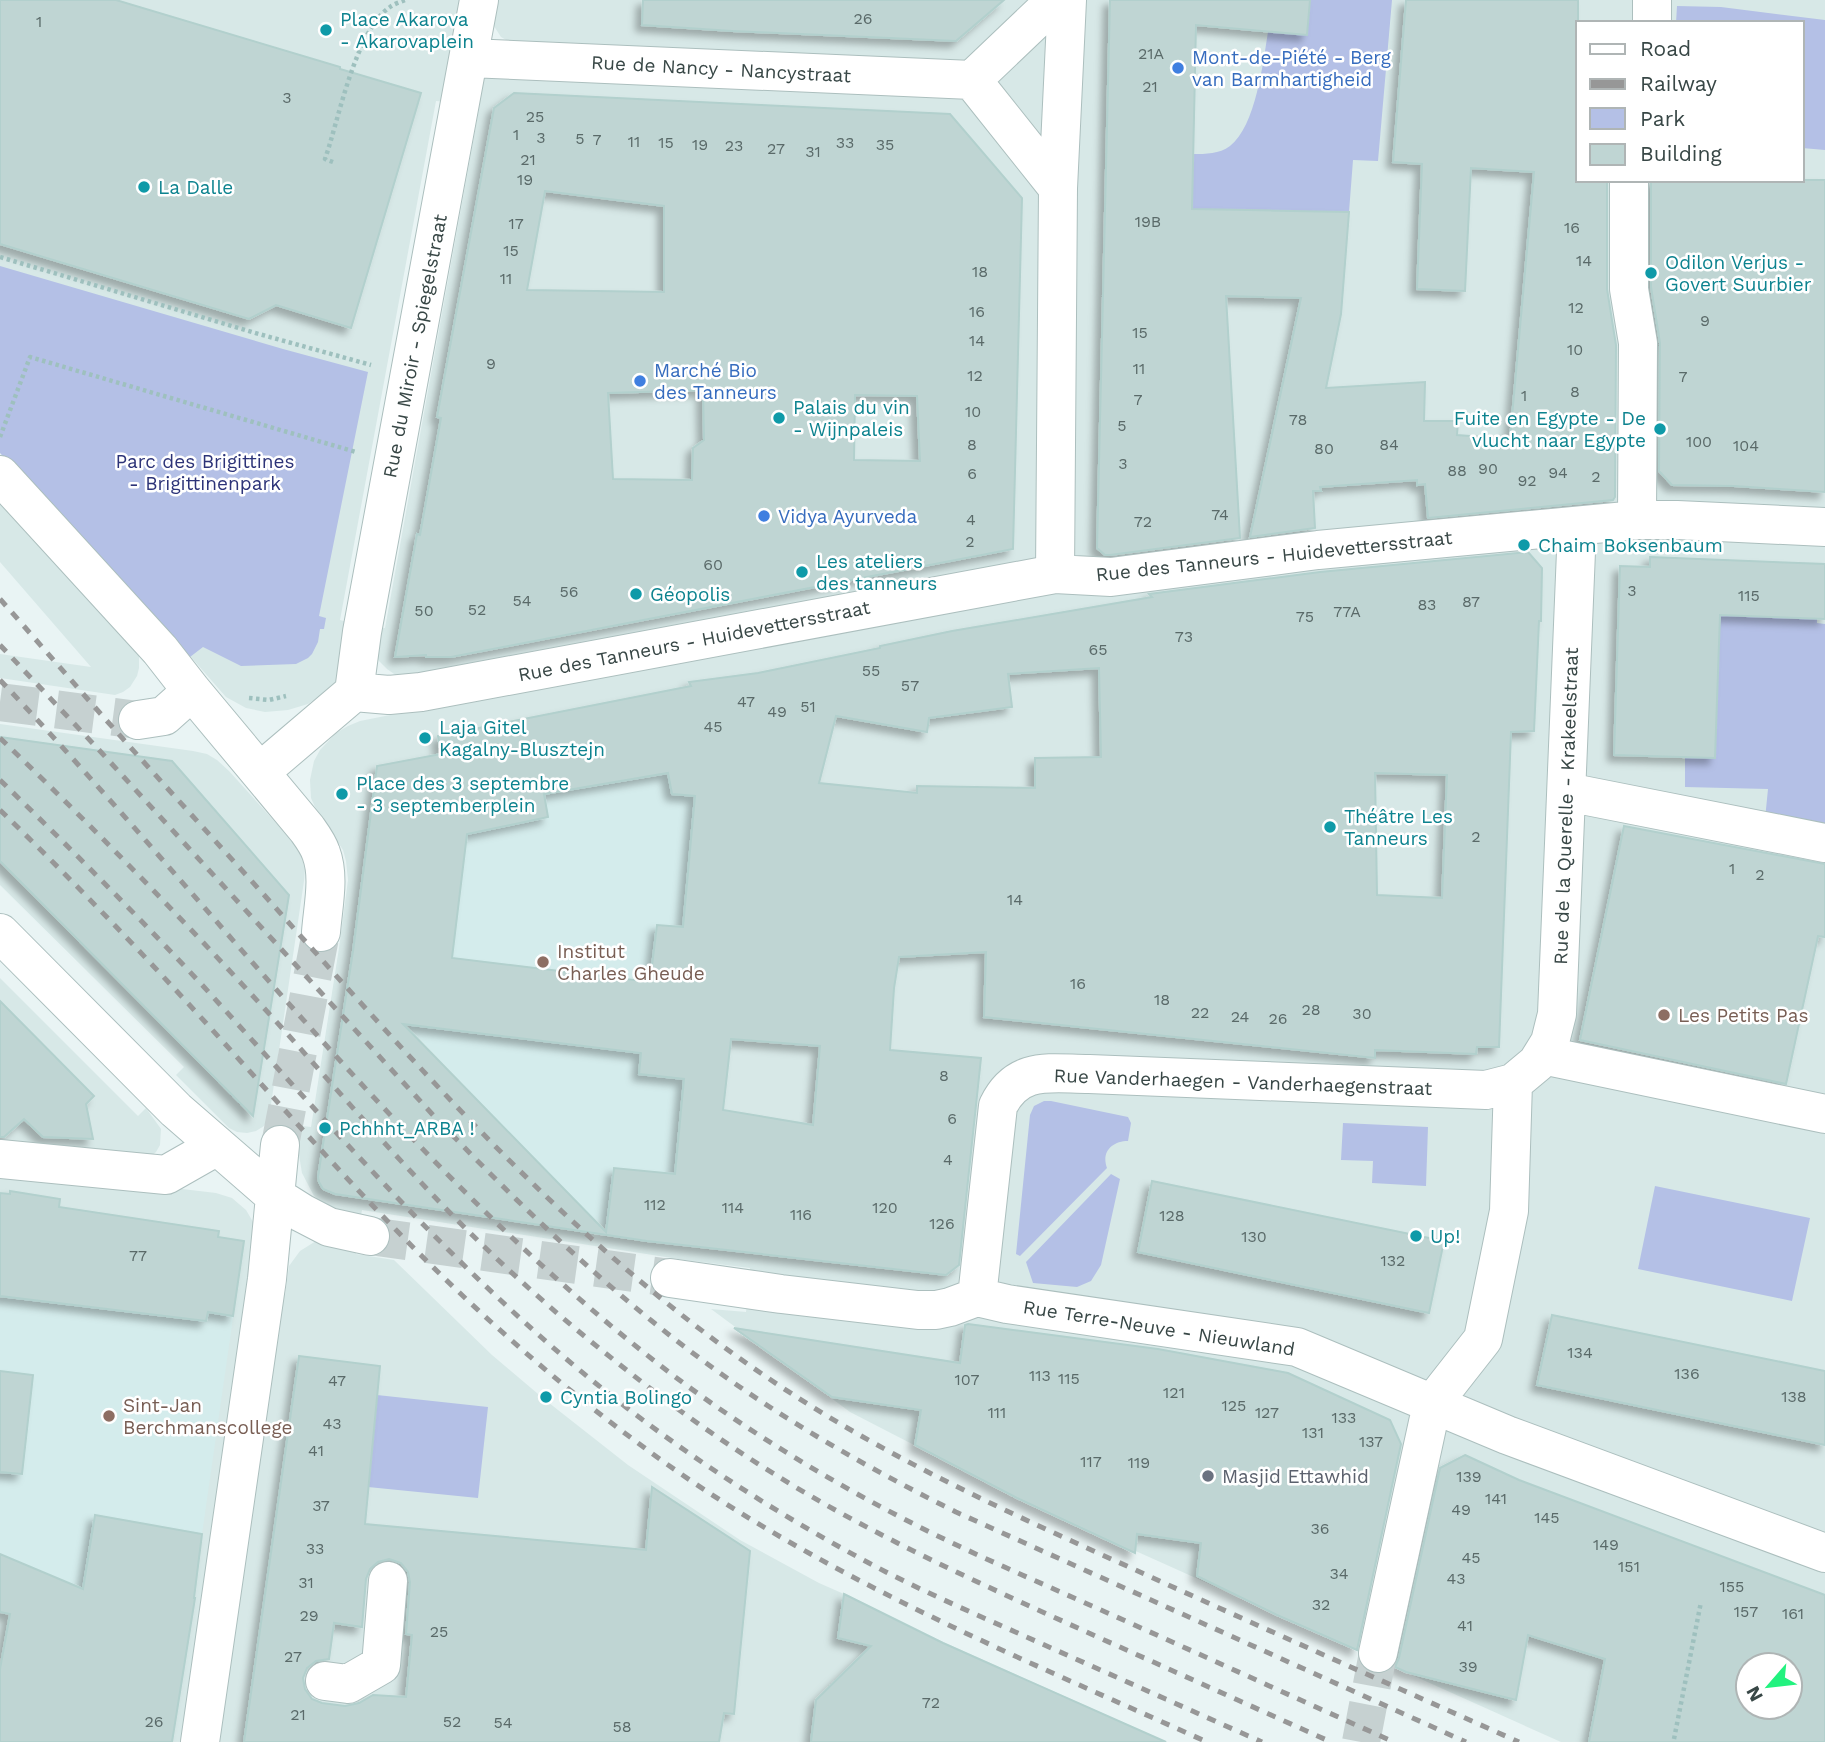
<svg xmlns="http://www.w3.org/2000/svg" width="1825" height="1742" font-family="'Work Sans',sans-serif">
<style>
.residential{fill:#d7e8e7;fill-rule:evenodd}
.education{fill:#d4ecec}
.green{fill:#b4c0e6}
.building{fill:#bfd5d3;stroke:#b2d0cd;stroke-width:2;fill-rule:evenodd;filter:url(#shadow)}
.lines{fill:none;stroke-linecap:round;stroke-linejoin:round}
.minor-tunnel{stroke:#c6d1d1;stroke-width:38;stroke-dasharray:38 19;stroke-linecap:butt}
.minor-casing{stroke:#acbfbe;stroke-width:40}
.path{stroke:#9ec0be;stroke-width:4.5;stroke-dasharray:3.5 3.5;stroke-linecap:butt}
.minor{stroke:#fff;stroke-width:38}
.rail{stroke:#979797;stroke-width:5;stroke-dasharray:9 9;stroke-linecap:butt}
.culture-dot{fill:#0f9aa8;stroke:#fff;stroke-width:2.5}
.shop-dot{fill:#3f7fe0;stroke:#fff;stroke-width:2.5}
.education-dot{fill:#8d6e63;stroke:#fff;stroke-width:2.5}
.worship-dot{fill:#6b7280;stroke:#fff;stroke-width:2.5}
.labels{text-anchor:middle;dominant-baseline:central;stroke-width:5;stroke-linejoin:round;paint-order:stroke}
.number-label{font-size:16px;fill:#5a6a69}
.culture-label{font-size:19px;fill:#0d838f;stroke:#fff;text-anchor:start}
.shop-label{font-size:19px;fill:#366cbe;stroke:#fff;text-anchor:start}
.street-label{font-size:19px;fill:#384746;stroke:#fff}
.park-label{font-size:19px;fill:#2c3378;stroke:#fff}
.education-label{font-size:19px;fill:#785e54;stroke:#fff;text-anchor:start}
.worship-label{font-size:19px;fill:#5b616d;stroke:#fff;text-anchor:start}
</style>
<defs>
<filter id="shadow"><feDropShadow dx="-6" dy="6" stdDeviation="3.5" flood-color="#0004"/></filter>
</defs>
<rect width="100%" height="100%" fill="#e9f4f4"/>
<path class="residential" d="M0 0H467L447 102 436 101 340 620 351 623 336 681 331 688 308 704 288 710 265 712 246 708 226 697 0 439Z
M490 0H1825V1742H1561L1011 1495 850 1412 711 1309 746 1312 750 1268 685 1260 362 1210 360 1221 321 1202 314 1196 302 1173 298 1149 299 1137 302 1126 311 1127 339 948 348 880 346 861 343 850 315 807 311 798 310 780 314 761 320 750 336 733 348 726 360 721 430 707 397 676 387 669 379 661 375 650 374 627 385 628 479 109 469 106 470 98 508 41 501 37 492 23ZM1578 23H1802V180H1578ZM1748 1665H1790V1707H1748Z
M0 494 139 654V668L137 676 130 687 123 692 115 695 0 678V654L91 667 0 562Z
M0 724 193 751 207 754 217 760 229 771 295 844 302 857 305 869 304 881 269 1118 264 1126 256 1131 247 1133 237 1132 229 1128 176 1075 184 1067 0 885Z
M0 978 138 1116 146 1108 161 1129 160 1145 156 1152 150 1157 64 1175 216 1193 232 1198 246 1210 256 1227 251 1289 285 1295 289 1266 300 1251 316 1241 357 1244 356 1254 394 1260 492 1355 544 1399 628 1465 740 1540 819 1583 844 1594 923 1633 1167 1742H0Z"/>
<path class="education" d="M691 686 698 754 684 1079 675 1174 615 1236 583 1209 389 1007 377 766 441 754 438 736Z
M10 1191 60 1199 59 1207 219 1231V1237L244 1241 202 1534 95 1515 82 1628 0 1612V1193L10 1194Z"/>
<path class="green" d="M1310 0H1392L1378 161 1353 160 1349 212 1192 209 1193 154C1206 154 1219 154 1230 146 1256 126 1263 62 1268 32L1307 35Z
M1677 6 1721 7 1825 20V150L1802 148V23H1676Z
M0 266 283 349 368 372 319 616 326 618 324 629H320L318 642 312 654 308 658 296 664 241 666 203 647 190 657H187L0 453Z
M1720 615 1817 619V623L1825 624V832L1765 819 1768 789 1685 787V757L1715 758Z
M1044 1101H1051L1128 1117 1131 1123 1128 1141C1112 1141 1101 1152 1107 1168L1020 1256 1016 1254 1030 1115 1034 1106Z
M1343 1123 1428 1127 1426 1186 1372 1183 1373 1161 1341 1160Z
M1111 1174 1120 1179 1101 1265 1091 1281 1077 1287 1033 1283 1026 1262Z
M1655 1186 1810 1218 1792 1301 1638 1269Z
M377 1395 488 1407 478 1498 368 1487Z"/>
<path class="building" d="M0 0H116L340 67V69L421 93 351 328 276 305 249 319 0 244Z
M643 0H1004L956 41 732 31 642 25Z
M1110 0H1310L1307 35 1196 25 1192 209 1349 212 1341 314 1326 388 1425 382 1424 421H1458L1457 435 1510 439 1534 172 1471 168 1465 291 1417 289 1422 164 1393 162 1406 0H1578V180H1607V289L1616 345 1615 497 1613 500 1428 518 1425 484 1417 485V480L1320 487 1321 491H1313L1315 528 1250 537 1301 298 1226 296 1240 538 1110 555H1105L1097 548Z
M514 93 950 114 1022 198 1013 549 451 657H426V655L395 657 417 534 420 535 441 418 437 417 494 108ZM545 191 664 206V292L527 290ZM703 390 704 440 693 448 692 480 613 479 608 393ZM855 395 917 396 920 461 854 460Z
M1651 180H1825V492L1734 486 1672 485 1659 471 1660 343 1651 287Z
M1528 552 1542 568 1541 621H1539L1534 731 1511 732 1499 1047H1477L1476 1054 1375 1050V1058L984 1017 986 952 899 957 894 988 890 1050 981 1058 959 1265 946 1275 647 1241 335 1194 323 1189 319 1182 318 1177 353 951 377 766 441 754 438 736 691 686 689 682 758 673 880 648V646L952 631 1152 597 1149 594 1320 572ZM1099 668 1101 757 1035 758V788L917 786V793L819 783 836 716 927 732 929 718 1012 707 1008 674ZM668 773 672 794 695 796 683 927 657 925 650 982 452 958 467 834 548 817 544 794ZM1375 773 1447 775 1442 898 1377 895ZM403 1024 641 1053 639 1074 684 1079 675 1174 614 1168 606 1232ZM731 1039 820 1046 813 1125 723 1110Z
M1650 557 1825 564V619L1720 615 1715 758 1614 755 1620 566 1650 567Z
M0 737 172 761 289 895 253 1116 0 861Z
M1624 826 1825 864V937L1818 936 1786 1084 1580 1040Z
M0 1001 94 1096 86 1104 93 1139 43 1137 24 1119 4 1137H0Z
M1152 1181 1444 1241 1429 1313 1138 1252Z
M10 1191 60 1199 59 1207 219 1231 218 1237 244 1241 233 1316 208 1312 206 1321 0 1296V1193L10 1194Z
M1552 1315 1825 1371V1445L1537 1385Z
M968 1324 1158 1349 1288 1373 1390 1420 1401 1444 1357 1650 1277 1615 1197 1576 1201 1543 1137 1534 1135 1553 1017 1498 915 1445 921 1410 832 1397 734 1328 960 1363 965 1325Z
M299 1356 380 1366 365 1524 646 1550 652 1487 750 1551 734 1714 724 1713 719 1742H244ZM389 1559 401 1563 408 1572 410 1582 406 1634 412 1635 406 1697 373 1695 359 1703 345 1706 322 1703 312 1699 305 1689 303 1678 307 1668 316 1661 329 1659 334 1623 362 1627 366 1579 370 1569 378 1562Z
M0 1371 33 1375 22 1474 0 1472Z
M1465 1455 1519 1480 1825 1595V1742H1589L1605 1659 1528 1635 1516 1700 1406 1672 1395 1667 1399 1658 1440 1468ZM1748 1665H1790V1707H1748Z
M95 1515 202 1534 194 1598H195L172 1742H0V1669L10 1614 0 1612V1554L83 1589Z
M844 1594 943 1643 1166 1742H811L816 1700 871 1646 838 1638Z"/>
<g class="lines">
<path class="minor-tunnel" d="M0 702 138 720
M280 1145 321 932
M370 1236 670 1278
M1361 1742 1378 1653"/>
<g class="minor-casing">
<path id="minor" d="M1652 0V23
M469 58 972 80
M972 80 1058 188
M972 80 1056 0
M1629 180V289L1638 343 1637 520
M0 475 160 650 192 691 307 829C312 836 318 844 321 853 330 877 323 906 321 932
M1055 574 1058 188 1067 0
M354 692 362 632 479 0
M138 720 164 716 192 691
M260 772 354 692 389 695 421 692 1055 574 1111 577 1318 550 1637 520H1677L1825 527
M1567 792 1825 843
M0 933 176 1110 275 1196 302 1213 329 1227 370 1236
M1542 1055 1825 1114
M0 1159 166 1175 217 1146
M670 1278 781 1294 918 1310H936L950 1307 977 1297 1007 1304 1297 1347 1507 1435 1825 1553
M977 1297 998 1106C1018 1065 1051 1074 1089 1074L1486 1090 1513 1083 1537 1063 1550 1042 1557 1014 1577 527
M1378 1653 1432 1404 1483 1339 1509 1211 1513 1083
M325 1681 348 1684 381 1665 388 1581
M200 1742 267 1279 280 1145"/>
</g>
<path class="path" d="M333 162 325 159C339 119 355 31 390 7 394 4 400 2 405 0
M0 257 259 334 371 365
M0 437 30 357 356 452
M249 698 269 700 286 696
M1674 1739 1701 1602"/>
<use href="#minor" class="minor"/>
<path class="rail" d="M0 599C47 652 93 706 141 759 193 817 246 874 297 932 442 1094 587 1256 768 1378 881 1455 1005 1511 1129 1567 1258 1626 1389 1684 1519 1742
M0 645 100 751 433 1115C520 1206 611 1294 713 1368 790 1424 872 1470 956 1512L1466 1742
M0 680C222 914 418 1183 678 1379 760 1440 853 1495 946 1540 994 1563 1043 1584 1092 1606 1193 1651 1293 1697 1394 1742
M0 738C94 828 185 921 273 1018 320 1070 366 1124 415 1176 476 1242 543 1304 614 1360 691 1422 774 1478 861 1524 936 1564 1014 1599 1091 1634 1171 1670 1251 1706 1331 1742
M0 780C70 848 138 916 204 987 338 1134 469 1287 627 1408 708 1470 796 1525 886 1572 937 1598 989 1620 1040 1643 1114 1676 1188 1709 1262 1742
M0 810C63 871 124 934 184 999 256 1077 325 1157 399 1233 473 1309 553 1380 638 1443 811 1573 1012 1654 1207 1742"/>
</g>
<g class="culture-dot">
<circle cx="326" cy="30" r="7"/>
<circle cx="144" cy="187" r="7"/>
<circle cx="1651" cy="273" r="7"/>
<circle cx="779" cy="418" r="7"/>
<circle cx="1660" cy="429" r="7"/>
<circle cx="1524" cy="545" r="7"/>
<circle cx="802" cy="572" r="7"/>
<circle cx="636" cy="594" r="7"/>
<circle cx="425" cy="738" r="7"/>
<circle cx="342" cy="794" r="7"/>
<circle cx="1330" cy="827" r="7"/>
<circle cx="325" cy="1128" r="7"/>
<circle cx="1416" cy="1236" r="7"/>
<circle cx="546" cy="1397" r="7"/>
</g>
<g class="shop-dot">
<circle cx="1178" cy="68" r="7"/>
<circle cx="640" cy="381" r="7"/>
<circle cx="764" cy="516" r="7"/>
</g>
<g class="education-dot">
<circle cx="543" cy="962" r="7"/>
<circle cx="1664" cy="1015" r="7"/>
<circle cx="109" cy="1416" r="7"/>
</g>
<circle class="worship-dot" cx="1208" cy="1476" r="7"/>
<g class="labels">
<g class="number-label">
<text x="863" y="18">26</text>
<text x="39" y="21">1</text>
<text x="1151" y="53">21A</text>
<text x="1150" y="86">21</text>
<text x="287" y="97">3</text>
<text x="535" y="116">25</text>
<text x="516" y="134">1</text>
<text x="541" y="137">3</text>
<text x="580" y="138">5</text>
<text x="597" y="139">7</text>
<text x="634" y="141">11</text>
<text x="666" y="142">15</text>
<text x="845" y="142">33</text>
<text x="700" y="144">19</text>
<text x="885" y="144">35</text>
<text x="734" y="145">23</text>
<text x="776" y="148">27</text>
<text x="813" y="151">31</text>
<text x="528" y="159">21</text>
<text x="525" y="179">19</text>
<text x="1148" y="221">19B</text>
<text x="516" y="223">17</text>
<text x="1572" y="227">16</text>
<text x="511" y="250">15</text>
<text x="1584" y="260">14</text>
<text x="980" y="271">18</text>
<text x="506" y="278">11</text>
<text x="1576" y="307">12</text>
<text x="977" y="311">16</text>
<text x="1705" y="320">9</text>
<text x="1140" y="332">15</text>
<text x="977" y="340">14</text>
<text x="1575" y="349">10</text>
<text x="491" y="363">9</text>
<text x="1139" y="368">11</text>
<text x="975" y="375">12</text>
<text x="1683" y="376">7</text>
<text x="1575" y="391">8</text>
<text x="1524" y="395">1</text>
<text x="1138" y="399">7</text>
<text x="973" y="411">10</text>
<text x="1298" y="419">78</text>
<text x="1122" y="425">5</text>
<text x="1699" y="441">100</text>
<text x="972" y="444">8</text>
<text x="1389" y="444">84</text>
<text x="1746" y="445">104</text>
<text x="1324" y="448">80</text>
<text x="1123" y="463">3</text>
<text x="1488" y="468">90</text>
<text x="1457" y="470">88</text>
<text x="1558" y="472">94</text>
<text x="972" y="473">6</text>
<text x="1596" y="476">2</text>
<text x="1527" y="480">92</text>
<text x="1220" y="514">74</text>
<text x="971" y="519">4</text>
<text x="1143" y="521">72</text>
<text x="970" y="541">2</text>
<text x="713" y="564">60</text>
<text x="1632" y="590">3</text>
<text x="569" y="591">56</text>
<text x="1749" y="595">115</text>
<text x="522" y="600">54</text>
<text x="1471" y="601">87</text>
<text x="1427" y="604">83</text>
<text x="477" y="609">52</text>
<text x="424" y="610">50</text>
<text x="1347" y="611">77A</text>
<text x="1305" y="616">75</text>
<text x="1184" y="636">73</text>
<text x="1098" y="649">65</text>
<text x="871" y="670">55</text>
<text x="910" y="685">57</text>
<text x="746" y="701">47</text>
<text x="808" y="706">51</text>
<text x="777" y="711">49</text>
<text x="713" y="726">45</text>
<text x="1476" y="836">2</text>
<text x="1732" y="868">1</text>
<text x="1760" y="874">2</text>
<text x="1015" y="899">14</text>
<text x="1078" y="983">16</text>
<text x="1162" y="999">18</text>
<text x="1311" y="1009">28</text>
<text x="1200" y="1012">22</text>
<text x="1362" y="1013">30</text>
<text x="1240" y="1016">24</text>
<text x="1278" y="1018">26</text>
<text x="944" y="1075">8</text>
<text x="952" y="1118">6</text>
<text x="948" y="1159">4</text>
<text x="655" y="1204">112</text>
<text x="733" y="1207">114</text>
<text x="885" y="1207">120</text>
<text x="801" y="1214">116</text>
<text x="1172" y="1215">128</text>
<text x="942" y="1223">126</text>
<text x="1254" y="1236">130</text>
<text x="138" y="1255">77</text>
<text x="1393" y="1260">132</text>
<text x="1580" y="1352">134</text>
<text x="1687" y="1373">136</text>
<text x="1040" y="1375">113</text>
<text x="1069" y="1378">115</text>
<text x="967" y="1379">107</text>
<text x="337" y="1380">47</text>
<text x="1174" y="1392">121</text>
<text x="1794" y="1396">138</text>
<text x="1234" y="1405">125</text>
<text x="997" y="1412">111</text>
<text x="1267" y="1412">127</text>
<text x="1344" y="1417">133</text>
<text x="332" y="1423">43</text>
<text x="1313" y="1432">131</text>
<text x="1371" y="1441">137</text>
<text x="316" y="1450">41</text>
<text x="1091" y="1461">117</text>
<text x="1139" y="1462">119</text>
<text x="1469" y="1476">139</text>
<text x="1496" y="1498">141</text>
<text x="321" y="1505">37</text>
<text x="1461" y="1509">49</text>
<text x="1547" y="1517">145</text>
<text x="1320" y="1528">36</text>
<text x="1606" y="1544">149</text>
<text x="315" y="1548">33</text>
<text x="1471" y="1557">45</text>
<text x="1629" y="1566">151</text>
<text x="1339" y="1573">34</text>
<text x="1456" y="1578">43</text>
<text x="306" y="1582">31</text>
<text x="1732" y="1586">155</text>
<text x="1321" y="1604">32</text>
<text x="1746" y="1611">157</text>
<text x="1793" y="1613">161</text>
<text x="309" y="1615">29</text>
<text x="1465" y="1625">41</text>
<text x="439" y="1631">25</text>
<text x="293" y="1656">27</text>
<text x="1468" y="1666">39</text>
<text x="931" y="1702">72</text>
<text x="298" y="1714">21</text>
<text x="154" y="1721">26</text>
<text x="452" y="1721">52</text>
<text x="503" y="1722">54</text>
<text x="622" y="1726">58</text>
</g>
<g class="culture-label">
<text x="340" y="19">Place Akarova<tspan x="340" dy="22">- Akarovaplein</tspan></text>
<text x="158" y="187">La Dalle</text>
<text x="1665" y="262">Odilon Verjus -<tspan x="1665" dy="22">Govert Suurbier</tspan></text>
<text x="793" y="407">Palais du vin<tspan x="793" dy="22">- Wijnpaleis</tspan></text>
<text x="1646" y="418" text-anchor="end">Fuite en Egypte - De<tspan x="1646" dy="22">vlucht naar Egypte</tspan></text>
<text x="1538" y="545">Chaim Boksenbaum</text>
<text x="816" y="561">Les ateliers<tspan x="816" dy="22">des tanneurs</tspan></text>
<text x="650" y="594">Géopolis</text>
<text x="439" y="727">Laja Gitel<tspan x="439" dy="22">Kagalny-Blusztejn</tspan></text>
<text x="356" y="783">Place des 3 septembre<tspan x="356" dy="22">- 3 septemberplein</tspan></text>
<text x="1344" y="816">Théâtre Les<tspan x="1344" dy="22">Tanneurs</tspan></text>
<text x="339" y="1128">Pchhht_ARBA !</text>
<text x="1430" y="1236">Up!</text>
<text x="560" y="1397">Cyntia Bolingo</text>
</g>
<g class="shop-label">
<text x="1192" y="57">Mont-de-Piété - Berg<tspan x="1192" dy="22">van Barmhartigheid</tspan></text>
<text x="654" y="370">Marché Bio<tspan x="654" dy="22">des Tanneurs</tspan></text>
<text x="778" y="516">Vidya Ayurveda</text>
</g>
<g class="street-label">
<text transform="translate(721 69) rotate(3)">Rue de Nancy - Nancystraat</text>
<text transform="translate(415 346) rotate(-79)">Rue du Miroir - Spiegelstraat</text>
<text transform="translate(1274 556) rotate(-6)">Rue des Tanneurs - Huidevettersstraat</text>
<text transform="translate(694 641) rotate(-11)">Rue des Tanneurs - Huidevettersstraat</text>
<text transform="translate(1566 806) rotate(-88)">Rue de la Querelle - Krakeelstraat</text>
<text transform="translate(1243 1082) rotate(2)">Rue Vanderhaegen - Vanderhaegenstraat</text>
<text transform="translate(1159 1328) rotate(9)">Rue Terre-Neuve - Nieuwland</text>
</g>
<g class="park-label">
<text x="205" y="461">Parc des Brigittines<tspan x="205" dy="22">- Brigittinenpark</tspan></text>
</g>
<g class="education-label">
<text x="557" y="951">Institut<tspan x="557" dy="22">Charles Gheude</tspan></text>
<text x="1678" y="1015">Les Petits Pas</text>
<text x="123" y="1405">Sint-Jan<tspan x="123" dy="22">Berchmanscollege</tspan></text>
</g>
<g class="worship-label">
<text x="1222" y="1476">Masjid Ettawhid</text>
</g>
</g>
<rect x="1576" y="21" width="228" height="161" fill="#ffffff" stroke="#afb5b5" stroke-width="2"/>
<rect x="1590" y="44" width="35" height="10" fill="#ffffff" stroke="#afb5b5" stroke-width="2"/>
<text x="1640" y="56" font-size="21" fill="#384746">Road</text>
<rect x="1590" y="79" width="35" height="10" fill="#979797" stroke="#afb5b5" stroke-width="2"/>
<text x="1640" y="91" font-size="21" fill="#384746">Railway</text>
<rect x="1590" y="108" width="35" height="21" fill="#b4c0e6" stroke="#afb5b5" stroke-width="2"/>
<text x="1640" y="126" font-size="21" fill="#384746">Park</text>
<rect x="1590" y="144" width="35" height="21" fill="#bfd5d3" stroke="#afb5b5" stroke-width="2"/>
<text x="1640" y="161" font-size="21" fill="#384746">Building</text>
<g transform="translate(1769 1686) rotate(242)"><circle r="33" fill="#ffffff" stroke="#afb5b5" stroke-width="2"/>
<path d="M0-5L12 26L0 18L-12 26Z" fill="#22f27f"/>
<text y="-10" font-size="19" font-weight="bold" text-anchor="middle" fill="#384746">N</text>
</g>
</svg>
